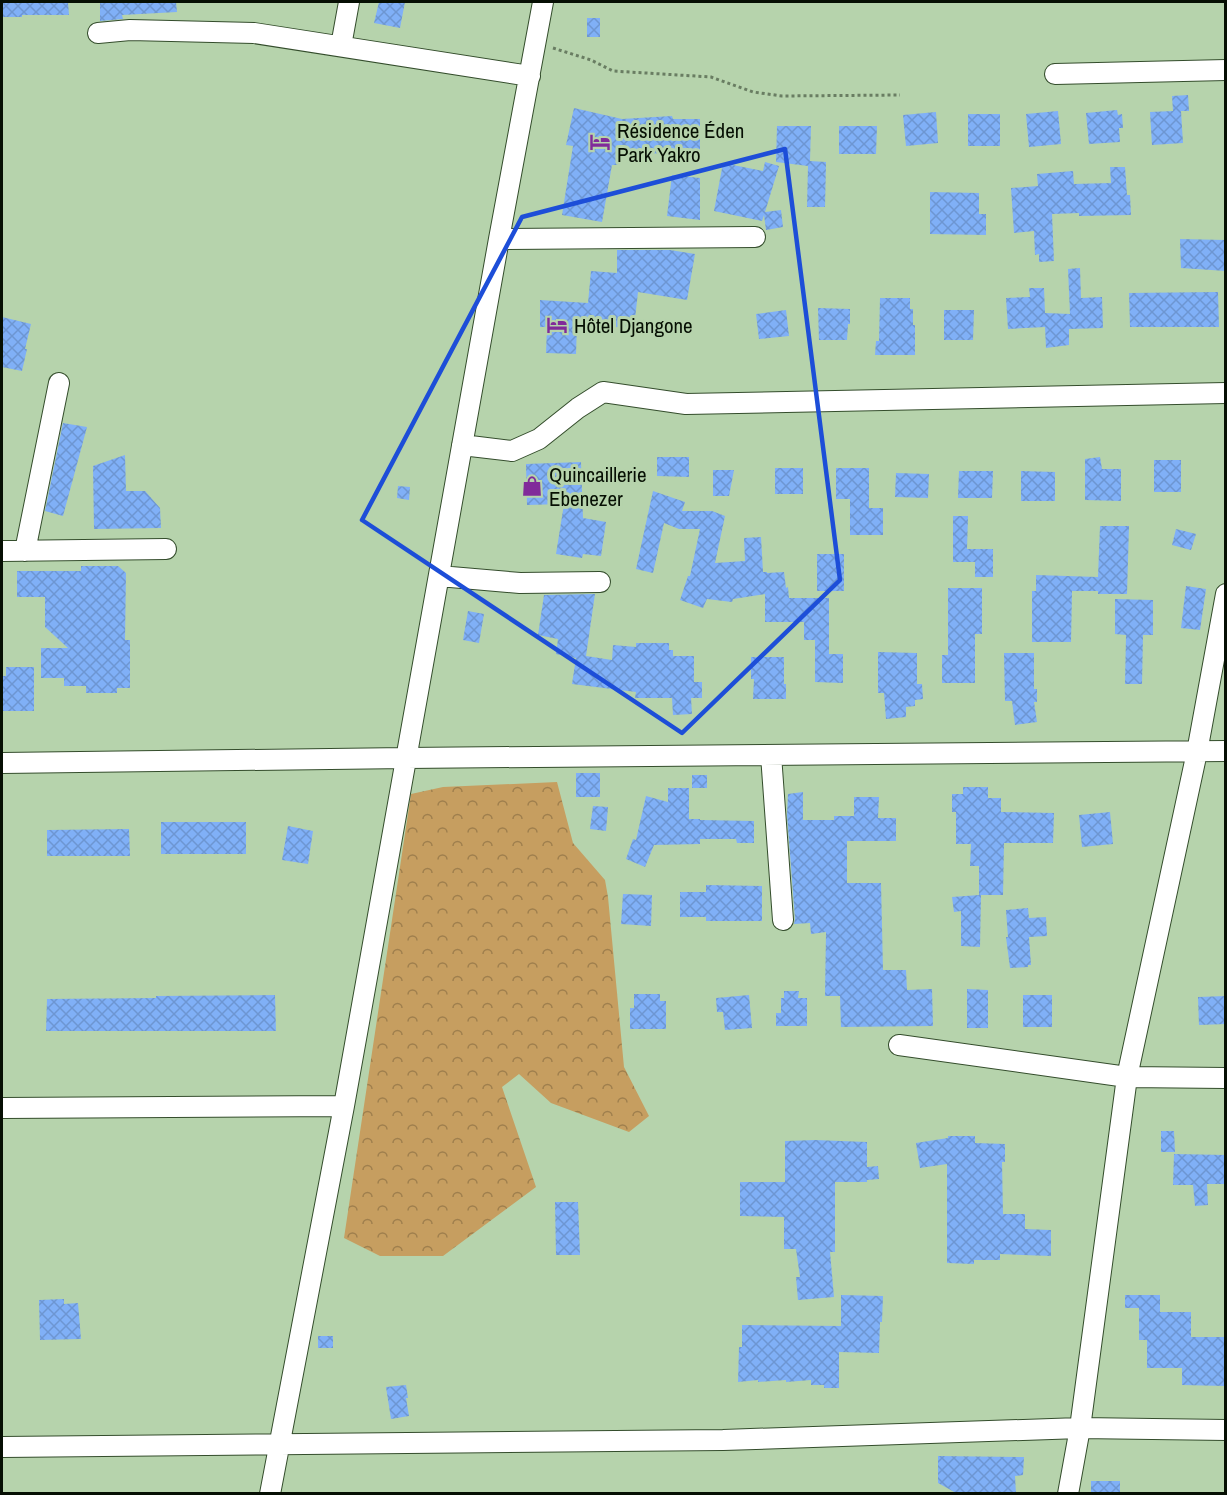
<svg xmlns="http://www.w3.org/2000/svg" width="1227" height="1495" font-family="'Archivo Narrow',sans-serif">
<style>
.forest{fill:url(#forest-crowns)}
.building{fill:url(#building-cross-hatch)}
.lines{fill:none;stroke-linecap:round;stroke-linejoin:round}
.minor-casing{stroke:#344d2c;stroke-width:22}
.path{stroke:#697d62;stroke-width:3;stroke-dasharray:3 3;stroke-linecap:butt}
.minor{stroke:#fff;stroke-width:20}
.marked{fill:none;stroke:#1d4ed8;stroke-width:4.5;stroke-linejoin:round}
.labels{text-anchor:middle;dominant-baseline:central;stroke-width:6;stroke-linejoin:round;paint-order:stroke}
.poi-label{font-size:21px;fill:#060f03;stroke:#b6d3ac;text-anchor:start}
</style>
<defs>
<pattern id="forest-crowns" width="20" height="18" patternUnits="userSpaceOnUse" patternTransform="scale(1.5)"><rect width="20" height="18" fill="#c69e60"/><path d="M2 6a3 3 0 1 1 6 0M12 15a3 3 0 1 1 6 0" fill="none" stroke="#9f7f4d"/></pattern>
<pattern id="building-cross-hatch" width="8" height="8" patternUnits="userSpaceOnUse" patternTransform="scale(1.5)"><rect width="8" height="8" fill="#80b0f7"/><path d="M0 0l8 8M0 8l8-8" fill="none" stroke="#6d96d2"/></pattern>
</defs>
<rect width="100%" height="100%" fill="#b6d3ac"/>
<path class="forest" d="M557 782 573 843 605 880 608 897 624 1067 649 1116 629 1132 551 1103 519 1074 502 1087 536 1187 443 1256H380L344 1238 411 794 443 787Z"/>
<path class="building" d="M2 2H68L69 15H22V17H2Z
M100 2H176L177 12 122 15 123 19 100 21Z
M379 2H405L400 28 374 23Z
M587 18H600V37H587Z
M1188 95 1189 111H1181L1183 143 1152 145 1150 112 1173 111 1172 96Z
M574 108 622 119 672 116 673 119H700V154L621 153 620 165H612L602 222 562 215 573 146 566 145Z
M1117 110 1118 115 1122 114 1123 128H1119L1120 142 1089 144 1086 113Z
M1058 111 1061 144 1029 147 1026 114Z
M936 112 938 143 906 146 903 115Z
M968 114H1000V146H968Z
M777 126H811L810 161 826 162 825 207H807L808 166 776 162Z
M839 126H877L876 154H839Z
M765 162 779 166 765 212 781 210 783 227 766 230 764 215 762 221 714 211 723 163 763 171Z
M1110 167H1125L1127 195H1130L1131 215 1079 216V213L1052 214 1054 261 1039 262V254L1035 255 1034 231 1014 233 1011 188 1038 186 1037 174 1073 171 1074 184 1111 183Z
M672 175 700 178V220L667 216Z
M930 192 979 193V214H986V235L930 234Z
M1180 239 1226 240V271L1181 268Z
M617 250H670L695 254 687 300 638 292 634 328 577 325 576 354 546 353 547 327H540V300L588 303 591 271 617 273Z
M1080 268 1081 298 1102 297 1103 328 1069 329V345L1046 348 1045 327 1008 329 1006 298 1030 297 1029 288H1044L1045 313 1070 314 1068 269Z
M1218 292 1219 327H1130L1129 293Z
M880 298H910V309H913V325H915V355H875L876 341H879Z
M818 308 850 309V324H848L847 340H819Z
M786 310 789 336 759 339 756 314Z
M944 310H974L973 340H944Z
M2 317 31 324 25 349H27L22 371 2 367Z
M63 423 87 427 63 516 45 511Z
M125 455 126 491H145L160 508 161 528 94 529 93 466Z
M657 457H689V477L657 476Z
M1100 457 1102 469H1121V501L1085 500V459Z
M1154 460H1181V492H1154Z
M581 462 583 518 606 522 601 556 583 554 582 558 556 554 564 504 527 505 526 464Z
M775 468H803V494H775Z
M836 468H869V508H883V535H850V499H836Z
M713 470H734L729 496H713Z
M959 471H993L992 498H958Z
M1021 471 1055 472V501H1021Z
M896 473 929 474 928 498 895 497Z
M398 486 410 487 409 500 397 498Z
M653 491 685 502 682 511H712L725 516 715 563 745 561 744 538 761 537 763 572H767V573L784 572 786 588 788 587 789 598H829V654H843V683L815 682V640H804V622H765V594L733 599 732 602 707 599 703 608 680 600 688 576H690L700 529H679L664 523 653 573 636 569Z
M953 516H968L967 549H993V577H975V562H953Z
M1100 526H1129L1127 594H1098V591H1072L1071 642H1032V591H1036V575L1098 577Z
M1176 529 1196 534 1191 550 1172 545Z
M817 554H844V591H817Z
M81 566H118L126 573 125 640H130V688H117V693H86V686H64V678H41V648H68L45 627V597H17V571H81Z
M1186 586 1206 589 1200 630 1181 628Z
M948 588H982V634H975V683H942V655H948Z
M595 594 586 656 612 660 613 645 636 647V643H669V650H673V656H694V682H702V698H691L692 714 673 715 672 698H635L636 692 572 684 576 658 556 654 558 639 538 635 544 595Z
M1115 599 1153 600V635H1143L1142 684H1125L1126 635 1115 634Z
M468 611 484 614 479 643 463 640Z
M878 652 917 653V684H922L923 699 915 700V706L906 707V717L886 719 884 693H878Z
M1004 653H1034V689H1037V702H1034L1037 722 1015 725 1012 701H1005Z
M751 657H784V684H786V699H753L754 679H751Z
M6 667H34V711H2V676H6Z
M576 773H600V797H576Z
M692 775H707V788H692Z
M963 787H988V798H1001V812L1054 813 1053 843H1004L1003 895H981L980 947 961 946V911L954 912 952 897 979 895V866H970L971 844H956V812H952V794H963Z
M668 788H689V819H700V820L754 821V843H737L736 839H700V844L654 845 645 867 626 859 633 839 636 840 646 796 668 802Z
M803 792V820H834V816H854V797H879L878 818H896V841H847V883H881L883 970H906L907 990 932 989 933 1026 841 1027 840 996H825L826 932 811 934 810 923 794 924 795 919 787 815 788 794Z
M593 806 608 807 606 831 590 829Z
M1110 812 1113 844 1082 847 1079 815Z
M161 822H246V854H161Z
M288 826 313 831 308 864 282 860Z
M129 829 130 856H47V830Z
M706 885 762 886V921H706V917H680V892H706Z
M623 894 652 895 651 926 621 924Z
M1028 908 1029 918 1046 917 1047 936 1029 937 1031 965H1028V967L1010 968 1006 937H1008L1006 910Z
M967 989 988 990V1028H967Z
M784 991H799L798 998H807V1026H776V1013H781V998H784Z
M634 994H660V1001H666V1029H630V1008H634Z
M275 995 276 1031H46L47 999 156 998V996Z
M749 995 752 1028 725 1030 723 1012H717L716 998Z
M1023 995H1052V1027H1023Z
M1226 996V1024L1199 1025 1198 997Z
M1161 1131H1174L1175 1152H1161Z
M948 1136H975V1143L1005 1144V1162H1002L1003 1214H1025V1229L1051 1230V1256L1000 1254V1260H974V1264L947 1263V1164L920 1168 916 1143 948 1138Z
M815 1140 867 1142V1167L878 1166 879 1179 867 1180V1182H835V1252H830L834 1297 798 1300 796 1277H800L796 1249H784V1217L740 1216V1182H785V1141Z
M1174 1154 1226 1155V1184H1207L1208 1205 1195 1206 1193 1185H1173Z
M555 1202H578L580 1255H556Z
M841 1295 883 1296 882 1322H880L879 1353 839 1352V1388H824V1385H811V1380L786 1382V1380L758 1382V1380L738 1382 739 1347H742V1325L841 1326Z
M1125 1295H1160V1312H1191V1337H1226L1224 1386 1182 1385V1368H1147V1340H1139V1308H1125Z
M64 1299V1304L78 1303 81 1339 40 1340 39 1300Z
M318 1336H333V1348H318Z
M406 1385 408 1398H406L409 1416 391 1419 386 1387Z
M938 1456 1024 1457 1023 1475 1015 1476 1016 1494H958L938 1483Z
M1091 1481H1120V1494H1091Z"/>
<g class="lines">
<g class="minor-casing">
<path id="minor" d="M98 33 130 30 254 33 530 76
M341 46 349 2
M1055 74 1226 70
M499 239 755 237
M462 445 512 451 539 439 578 408 603 392 686 404 1226 393
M2 551 166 549
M25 551 59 383
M439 576 520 583 600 582
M771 755 783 920
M2 763 406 758 1226 751
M899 1045 1127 1077 1226 1078
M2 1108 344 1106
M2 1447 723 1440 1080 1428 1226 1430
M270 1494 344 1106 499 239 543 2
M1068 1494 1080 1428 1127 1077 1197 752 1226 594"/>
</g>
<path class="path" d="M553 48 591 60 613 71 711 77 753 92 782 96 900 95"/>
<use href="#minor" class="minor"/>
</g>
<path class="marked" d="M785 149 840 580 682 733 362 520 522 217Z"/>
<defs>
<g id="hotel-bare" transform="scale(1.62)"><path d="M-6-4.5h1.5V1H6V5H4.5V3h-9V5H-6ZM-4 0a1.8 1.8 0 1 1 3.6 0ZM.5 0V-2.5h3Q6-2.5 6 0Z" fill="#812b9a" stroke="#b6d3ac" stroke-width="2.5" paint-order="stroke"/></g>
<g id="shop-bare" transform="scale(1.62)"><path d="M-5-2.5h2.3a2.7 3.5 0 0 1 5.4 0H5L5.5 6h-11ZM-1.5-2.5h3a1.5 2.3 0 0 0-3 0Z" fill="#812b9a" stroke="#b6d3ac" stroke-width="2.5" paint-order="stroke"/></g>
</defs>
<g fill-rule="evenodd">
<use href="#hotel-bare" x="600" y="142"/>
<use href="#hotel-bare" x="557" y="325"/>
<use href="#shop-bare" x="532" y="486"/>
</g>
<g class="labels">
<g class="poi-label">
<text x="617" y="130">Résidence Éden<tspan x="617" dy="24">Park Yakro</tspan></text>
<text x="574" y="325">Hôtel Djangone</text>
<text x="549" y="474">Quincaillerie<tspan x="549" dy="24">Ebenezer</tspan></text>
</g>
</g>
<rect width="1227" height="1495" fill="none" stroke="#060f03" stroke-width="6"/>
</svg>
